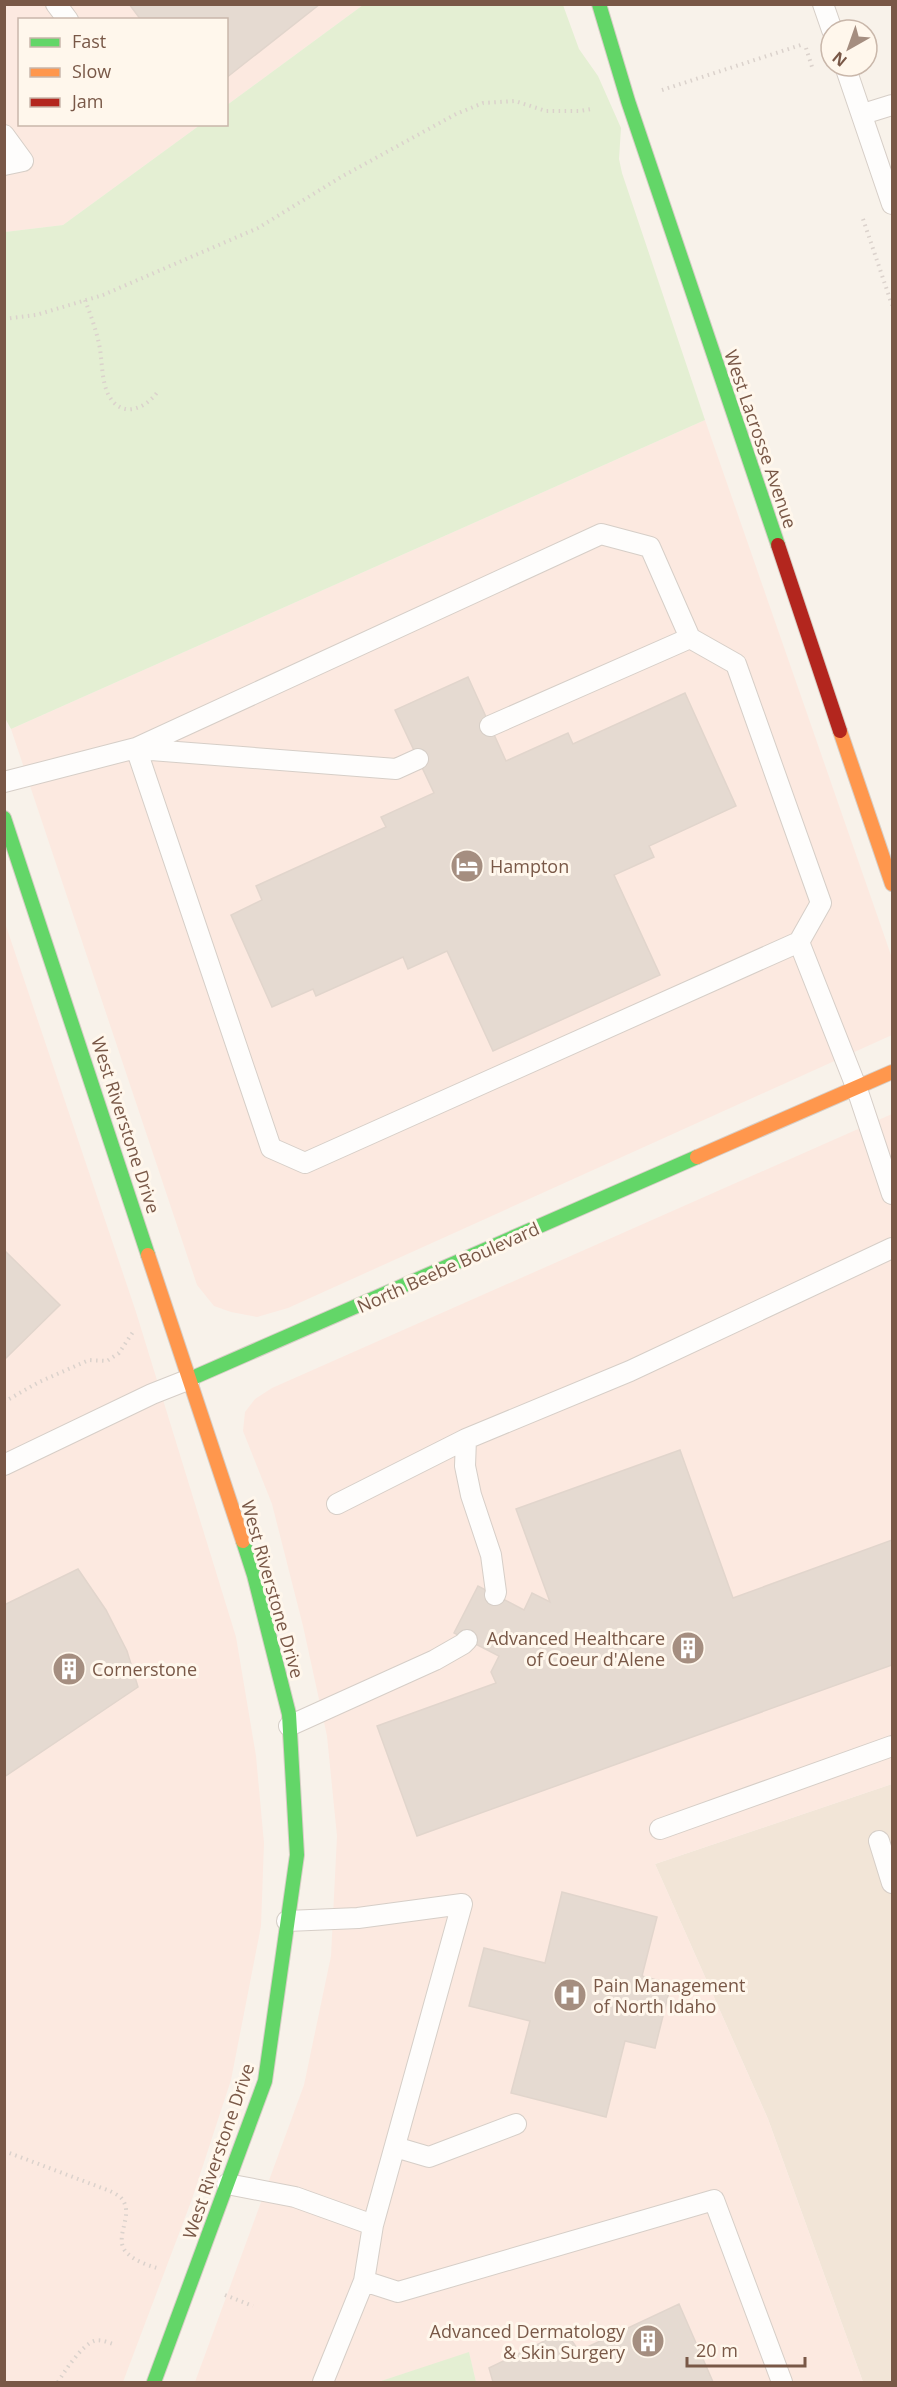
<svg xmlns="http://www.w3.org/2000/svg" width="897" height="2387" font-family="'Open Sans',sans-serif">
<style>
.residential{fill:#f2e5d7}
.commercial{fill:#fce9e0}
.green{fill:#e4efd3}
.building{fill:#e5dad1;stroke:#e1d5cc;stroke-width:1.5}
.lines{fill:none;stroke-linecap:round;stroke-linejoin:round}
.lane-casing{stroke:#d6cec7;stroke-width:22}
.fast-casing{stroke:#d7cec6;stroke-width:16}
.slow-casing{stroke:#d7cec6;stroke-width:16}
.jam-casing{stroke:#d7cec6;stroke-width:16}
.path{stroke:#dbd2cc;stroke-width:4;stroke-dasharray:1.5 4.5;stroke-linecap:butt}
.lane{stroke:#fefdfc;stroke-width:20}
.fast{stroke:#63d668;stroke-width:14}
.slow{stroke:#ff974d;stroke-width:14}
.jam{stroke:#b3261e;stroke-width:14}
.labels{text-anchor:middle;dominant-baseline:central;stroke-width:6;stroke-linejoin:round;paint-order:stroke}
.street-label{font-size:18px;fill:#795847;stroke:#fff7ec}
.poi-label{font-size:18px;fill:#795847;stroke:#fff7ec;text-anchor:start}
</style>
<rect width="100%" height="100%" fill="#f8f2ea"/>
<path class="residential" d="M892 1784V2382H863L768 2119 655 1864Z"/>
<path class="commercial" d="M4 5H363L227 105 226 20H20V124L200 125 63 225 5 232Z
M705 420 892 958V1035L288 1308 257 1317 231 1312 214 1306 197 1285 11 729Z
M4 920 136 1312 236 1637 256 1756 264 1843 261 1926 231 2080 192 2199 123 2382H5Z
M892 1114V1784L655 1864 768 2119 863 2382H476L469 2353 378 2382H195L304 2085 331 1956 337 1836 327 1736 303 1626 272 1504 243 1431 245 1412 255 1399 272 1388Z"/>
<path class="green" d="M363 5H563L579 49 598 76 621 128 619 159 622 173 705 420 11 729 5 718V232L63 225 200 125 226 124 227 105Z
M469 2352 476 2382H378Z"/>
<path class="building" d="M129 4H320L226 78V20H141Z
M468 677 506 761 568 733 573 744 685 693 736 806 649 846 654 857 614 875 660 975 493 1051 447 951 408 969 403 957 316 996 313 989 272 1007 231 915 262 900 256 886 386 827 381 817 434 793 395 710Z
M4 1250 60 1305 4 1360Z
M680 1450 733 1598 892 1540V1665L417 1836 377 1726 496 1683 491 1672 499 1656 454 1633 478 1586 524 1610 532 1593 550 1602 516 1509Z
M78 1569 106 1610 127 1651 138 1687 4 1777V1605Z
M562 1892 657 1917 642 1976 671 1984 655 2048 625 2041 606 2117 511 2093 530 2021 469 2006 484 1948 545 1963Z
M679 2304 713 2382H493L489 2368 565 2331 579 2351Z"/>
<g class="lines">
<g class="lane-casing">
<path id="lane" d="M56 4 68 20
M823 4 832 30
M845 66 892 204
M863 114 892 105
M4 135 23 161 4 165
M490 726 690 638
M136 748 601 534 650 547 690 638 736 664 821 903 799 942
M138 749 396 769 418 759
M4 782 136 748 271 1148 305 1163 799 942 857 1089 892 1194
M4 1465 152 1394 190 1379
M337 1504 466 1439
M495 1595 496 1592 491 1555 471 1495 465 1466 466 1439 630 1371 892 1248
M289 1726 435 1660 463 1644 467 1640
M660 1829 892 1746
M879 1841 892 1883
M287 1921 358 1918 462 1904 373 2225
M395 2147 429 2157 516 2124
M227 2184 295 2197 373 2225 364 2281 323 2382
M364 2281 398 2292 714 2200 782 2382"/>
</g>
<g class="fast-casing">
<path id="fast" d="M599 4 628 101 778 545
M4 818 148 1255
M190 1379 697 1157
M154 2382 265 2081 297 1855 289 1714 254 1575 243 1541"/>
</g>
<g class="slow-casing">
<path id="slow" d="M840 731 892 884
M697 1157 892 1072
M148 1255 243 1541"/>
</g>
<g class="jam-casing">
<path id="jam" d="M778 545 840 731"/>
</g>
<path class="path" d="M806 48 813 70
M662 90 804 44
M863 219 892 305
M85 300C91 316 97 332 100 349 102 362 102 382 108 394 121 420 146 409 159 390
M4 319 36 315 103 295 258 228 341 177 456 114 483 103 515 101 546 111H580L591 109
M4 1402 39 1382 89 1360 107 1361 119 1353 133 1332
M4 2151 110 2191C114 2193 120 2196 122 2199 135 2216 112 2238 127 2253 135 2261 147 2265 157 2268
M225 2295 253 2306
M58 2382C64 2372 82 2345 94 2341 100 2339 107 2342 113 2344"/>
<use href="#lane" class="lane"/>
<use href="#fast" class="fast"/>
<use href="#slow" class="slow"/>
<use href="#jam" class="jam"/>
</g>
<defs>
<g id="hotel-disc" transform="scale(1.725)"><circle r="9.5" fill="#a58e80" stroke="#fff7ec"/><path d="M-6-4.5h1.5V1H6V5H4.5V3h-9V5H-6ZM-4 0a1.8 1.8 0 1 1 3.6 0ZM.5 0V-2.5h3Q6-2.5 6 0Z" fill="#fff"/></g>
<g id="building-disc" transform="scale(1.725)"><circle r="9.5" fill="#a58e80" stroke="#fff7ec"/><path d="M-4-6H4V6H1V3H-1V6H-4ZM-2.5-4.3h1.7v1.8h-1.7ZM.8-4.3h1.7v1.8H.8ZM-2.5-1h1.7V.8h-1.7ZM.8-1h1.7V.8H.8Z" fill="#fff"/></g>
<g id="hospital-disc" transform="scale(1.725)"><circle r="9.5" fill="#a58e80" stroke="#fff7ec"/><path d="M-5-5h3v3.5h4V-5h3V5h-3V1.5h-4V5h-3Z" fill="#fff"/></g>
</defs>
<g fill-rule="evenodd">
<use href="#hotel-disc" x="467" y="866"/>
<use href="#building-disc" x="688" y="1648"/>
<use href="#building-disc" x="69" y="1669"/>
<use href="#hospital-disc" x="570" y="1995"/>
<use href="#building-disc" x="648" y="2341"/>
</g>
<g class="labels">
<g class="street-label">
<text transform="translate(761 439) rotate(71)">West Lacrosse Avenue</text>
<text transform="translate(126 1125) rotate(72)">West Riverstone Drive</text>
<text transform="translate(448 1267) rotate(-24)">North Beebe Boulevard</text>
<text transform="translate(273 1589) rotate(74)">West Riverstone Drive</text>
<text transform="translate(218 2151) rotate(-71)">West Riverstone Drive</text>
</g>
<g class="poi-label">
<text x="490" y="866">Hampton</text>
<text x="665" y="1638" text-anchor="end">Advanced Healthcare<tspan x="665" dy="21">of Coeur d'Alene</tspan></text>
<text x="92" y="1669">Cornerstone</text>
<text x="593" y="1985">Pain Management<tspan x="593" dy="21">of North Idaho</tspan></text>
<text x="625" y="2331" text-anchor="end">Advanced Dermatology<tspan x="625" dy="21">&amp; Skin Surgery</tspan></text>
</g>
</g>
<rect width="897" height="2387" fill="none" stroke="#795847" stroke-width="12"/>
<rect x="18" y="18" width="210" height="108" fill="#fff7ec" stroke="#c9b7aa" stroke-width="1.5"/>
<rect x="30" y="38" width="30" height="9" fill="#63d668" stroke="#c9b7aa" stroke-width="1.5"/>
<text x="72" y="48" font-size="18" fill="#795847">Fast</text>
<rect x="30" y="68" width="30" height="9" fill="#ff974d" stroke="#c9b7aa" stroke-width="1.5"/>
<text x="72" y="78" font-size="18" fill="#795847">Slow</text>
<rect x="30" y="98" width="30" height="9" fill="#b3261e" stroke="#c9b7aa" stroke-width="1.5"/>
<text x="72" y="108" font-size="18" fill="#795847">Jam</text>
<g transform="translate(849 48) rotate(220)"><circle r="28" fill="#fff7ec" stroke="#c9b7aa" stroke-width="1.5"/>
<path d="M0-4.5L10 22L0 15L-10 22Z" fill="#a58e80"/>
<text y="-9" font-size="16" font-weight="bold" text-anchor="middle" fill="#795847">N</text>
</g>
<path d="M687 2357v9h118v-9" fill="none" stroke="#795847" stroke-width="3"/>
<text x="696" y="2357" font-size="18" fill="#795847" stroke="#fff7ec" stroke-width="4.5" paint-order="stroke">20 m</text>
</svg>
